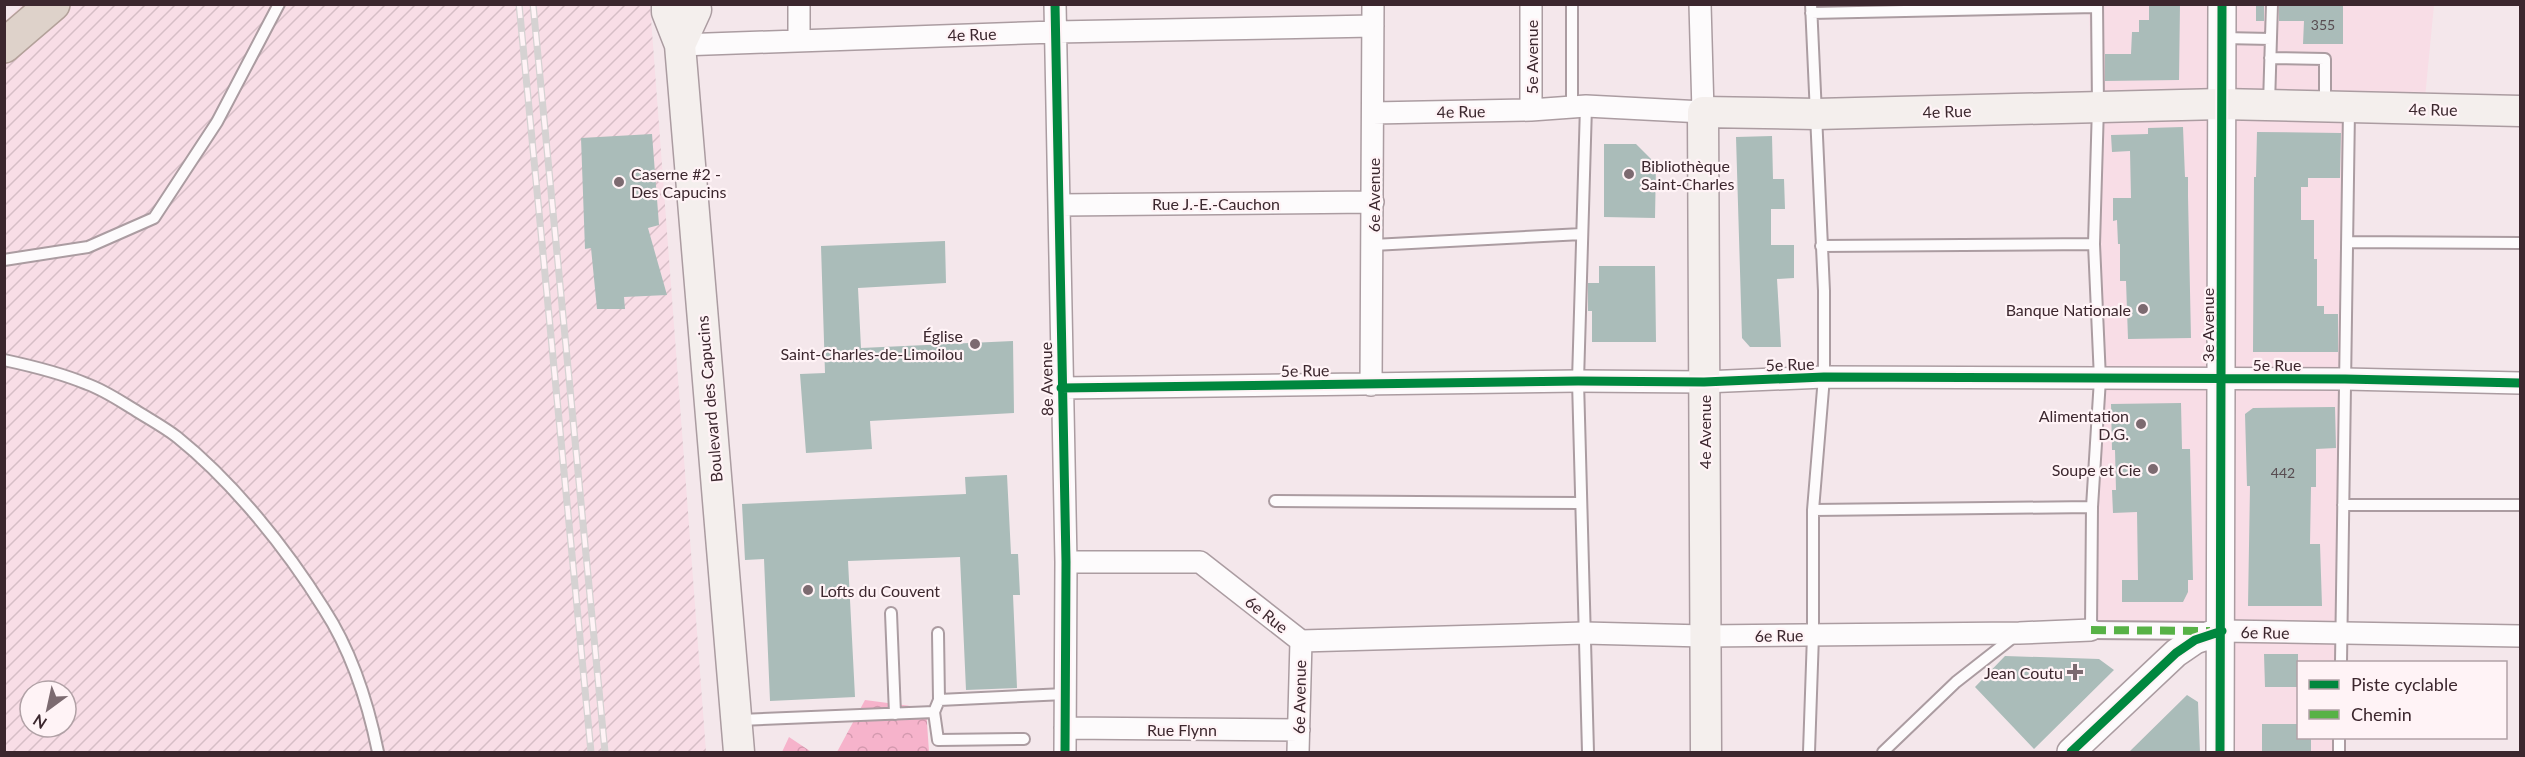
<svg xmlns="http://www.w3.org/2000/svg" width="2525" height="757" font-family="Lato,sans-serif">
<style>
.built{fill:#f8dde6}
.industrial{fill:url(#industrial-furrows);fill-rule:evenodd}
.forest{fill:url(#forest-crowns)}
.building{fill:#aabcb9}
.lines{fill:none;stroke-linecap:round;stroke-linejoin:round}
.service-casing{stroke:#ab9ca1;stroke-width:14}
.pedestrian-casing{stroke:#ab9ca1;stroke-width:20}
.minor-casing{stroke:#ab9ca1;stroke-width:24}
.tertiary-casing{stroke:#ab9ca1;stroke-width:30}
.secondary-casing{stroke:#ab9ca1;stroke-width:33}
.motorway-casing{stroke:#b3a19a;stroke-width:36}
.service{stroke:#fdfbfc;stroke-width:10}
.pedestrian{stroke:#fdfbfc;stroke-width:16}
.minor{stroke:#fdfbfc;stroke-width:21}
.tertiary{stroke:#fdfbfc;stroke-width:27}
.secondary{stroke:#f4efed;stroke-width:30}
.motorway{stroke:#ded2ca;stroke-width:33}
.rail-casing{stroke:#d5d2d2;stroke-width:7}
.rail{stroke:#fff3f6;stroke-width:4.5;stroke-dasharray:14;stroke-linecap:butt}
.quiet{stroke:#57b246;stroke-width:8;stroke-dasharray:15 8;stroke-linecap:butt}
.cycleway-casing{stroke:#fff3f6;stroke-width:13}
.cycleway{stroke:#00873e;stroke-width:9}
.poi-dot{fill:#7c6a70;stroke:#fff3f6;stroke-width:2}
.labels{text-anchor:middle;dominant-baseline:central;stroke-width:4.5;stroke-linejoin:round;paint-order:stroke}
.number-label{font-size:14px;fill:#584c51}
.street-label{font-size:16px;fill:#3c272e;stroke:#fff3f6}
.poi-label{font-size:16px;fill:#3c272e;stroke:#fff3f6;text-anchor:end}
</style>
<defs>
<pattern id="industrial-furrows" width="10" height="10" patternUnits="userSpaceOnUse" patternTransform="scale(1.5)"><rect width="10" height="10" fill="#f8dde6"/><path d="M-1 1l2-2M0 10L10 0M9 11l2-2" fill="none" stroke="#d6bec6"/></pattern>
<pattern id="forest-crowns" width="20" height="18" patternUnits="userSpaceOnUse" patternTransform="scale(1.5)"><rect width="20" height="18" fill="#f6b3cb"/><path d="M2 6a3 3 0 1 1 6 0M12 15a3 3 0 1 1 6 0" fill="none" stroke="#d49aaf"/></pattern>
</defs>
<rect width="100%" height="100%" fill="#f4e7eb"/>
<path class="built" d="M2089 5H2434L2424 108 2350 107 2341 662H2298V738H2339V752H2220L2222 631 2093 628 2100 379Z"/>
<path class="industrial" d="M23 4 650 5 706 752H5V21ZM30 691H66V727H30Z"/>
<path class="forest" d="M865 700 926 708 929 752H837Z
M789 737 810 751V752H782Z"/>
<path class="building" d="M2149 4H2180L2179 80 2105 81V54H2131L2132 32H2139V20H2149Z
M2256 4H2264V21H2256Z
M2279 4H2343V44H2303L2304 21H2279Z
M2183 127 2185 177H2188V196L2191 338 2128 339 2126 281H2120V244H2118L2117 220 2113 221V198H2131L2130 151 2112 152 2111 135 2148 134V128Z
M2257 132 2341 133 2340 178H2308V187H2301V220H2314V259H2317V306H2324V314H2338V352H2253L2254 177H2256Z
M652 134 659 225 648 228 667 295 624 297 625 309H597L591 248 585 249 581 138Z
M1772 136 1773 179H1784L1785 209H1771V245H1794V278L1777 279 1781 347H1750L1742 338 1736 137Z
M1604 144H1636L1656 164 1655 218 1604 217Z
M945 241 946 283 858 288 861 348 1013 341 1014 413 870 421 872 449 806 453 800 374 825 373 821 246Z
M1599 266H1655L1656 342H1592V311H1588V283H1599Z
M2181 403 2182 449H2190L2193 580H2188V592L2183 602H2122V580H2138L2137 512 2113 513 2112 490H2116L2115 450H2112L2111 404Z
M2335 407 2336 448 2316 449V487H2311L2310 544H2320L2322 606H2248L2250 486H2247L2245 414 2253 408Z
M1007 475 1011 554H1018L1020 595H1013L1017 688 966 690 960 557 848 561 855 697 770 701 764 559 745 560 742 504 966 494 965 477Z
M2264 654H2298V687H2265Z
M2005 656 2099 659 2114 670 2034 749 1975 687Z
M2187 695 2198 702 2200 753H2128Z
M2262 724H2298V738H2311V753H2262Z"/>
<g class="lines">
<g class="service-casing">
<path id="service" d="M1572 4V107
M1811 13 2097 7
M2223 38 2271 39
M2270 58 2325 59V106
M2269 104 2272 4
M1586 106 1578 381 1588 752
M2347 242 2520 243
M1373 245 1582 234
M1821 246 2094 244
M4 260 88 247 154 218 217 122 279 4
M4 360C32 366 61 373 87 384 104 390 120 401 135 410 149 419 164 427 177 437 233 482 286 548 324 609 352 652 368 703 378 752
M1275 501 1581 503
M2343 505H2520
M1813 510 2092 507
M891 613 895 714
M2091 630 2092 507 2100 379 2094 244 2098 106 2097 4
M938 633 939 700
M2341 662 2349 110
M934 712 938 740 1024 739
M740 720 934 712 939 700 1065 694
M1809 752 1813 635V510L1824 377V291L1811 4
M1883 752 1956 682 2016 635
M2339 752V738"/>
</g>
<g class="pedestrian-casing">
<path id="pedestrian" d="M2091 630 2206 631"/>
</g>
<g class="minor-casing">
<path id="minor" d="M799 4V40
M1055 4 1066 562 1065 752
M680 45 1055 32 1373 26
M1531 110V4
M1373 113 1531 110 1586 106 1703 112 1700 4
M1059 205 1373 202
M1371 385 1373 4
M1061 388 1578 381 1704 382 1824 377 2345 379 2520 383
M1066 562H1200L1301 641 1584 633 1704 636 2019 633 2091 630
M2222 631 2520 636
M1065 728 1299 730
M1298 752 1301 641"/>
</g>
<g class="tertiary-casing">
<path id="tertiary" d="M2071 752 2176 653 2195 640 2222 631
M2220 752 2222 4"/>
</g>
<g class="secondary-casing">
<path id="secondary" d="M667 4V12L680 45 739 752
M680 45 696 10 695 4
M1706 752 1703 112 1816 114 2221 104 2520 111"/>
</g>
<g class="motorway-casing">
<path id="motorway" d="M4 46 53 4"/>
</g>
<use href="#service" class="service"/>
<use href="#pedestrian" class="pedestrian"/>
<use href="#minor" class="minor"/>
<use href="#tertiary" class="tertiary"/>
<use href="#secondary" class="secondary"/>
<use href="#motorway" class="motorway"/>
<g class="rail-casing">
<path id="rail" d="M519 4 591 752
M533 4 605 752"/>
</g>
<use href="#rail" class="rail"/>
<path class="quiet" d="M2091 630 2210 631"/>
<g class="cycleway-casing">
<path id="cycleway" d="M1055 4 1066 562 1065 752
M1061 388 1578 381 1704 382 1824 377 2345 379 2520 383
M2071 752 2176 653 2195 640 2222 631
M2220 752 2222 4"/>
</g>
<use href="#cycleway" class="cycleway"/>
</g>
<g class="poi-dot">
<circle cx="1629" cy="174" r="6"/>
<circle cx="619" cy="182" r="6"/>
<circle cx="2143" cy="309" r="6"/>
<circle cx="975" cy="344" r="6"/>
<circle cx="2141" cy="424" r="6"/>
<circle cx="2153" cy="469" r="6"/>
<circle cx="808" cy="590" r="6"/>
<path d="M2072 663h6v6h6v6h-6v6h-6v-6h-6v-6h6z"/>
</g>
<g class="labels">
<g class="number-label">
<text x="2323" y="24">355</text>
<text x="2283" y="472">442</text>
</g>
<g class="street-label">
<text transform="translate(972 34) rotate(-2)">4e Rue</text>
<text transform="translate(1531 57) rotate(-90)">5e Avenue</text>
<text transform="translate(2433 109) rotate(1)">4e Rue</text>
<text transform="translate(1461 111) rotate(-1)">4e Rue</text>
<text transform="translate(1947 111) rotate(-2)">4e Rue</text>
<text transform="translate(1373 195) rotate(-90)">6e Avenue</text>
<text x="1216" y="203">Rue J.-E.-Cauchon</text>
<text transform="translate(2207 325) rotate(-90)">3e Avenue</text>
<text transform="translate(1790 364) rotate(-2)">5e Rue</text>
<text x="2277" y="364">5e Rue</text>
<text transform="translate(1305 370) rotate(-1)">5e Rue</text>
<text transform="translate(1046 379) rotate(-91)">8e Avenue</text>
<text transform="translate(709 399) rotate(-95)">Boulevard des Capucins</text>
<text transform="translate(1704 432) rotate(-90)">4e Avenue</text>
<text transform="translate(1267 614) rotate(38)">6e Rue</text>
<text transform="translate(2265 632) rotate(1)">6e Rue</text>
<text transform="translate(1779 635) rotate(-1)">6e Rue</text>
<text transform="translate(1299 697) rotate(-89)">6e Avenue</text>
<text x="1182" y="729">Rue Flynn</text>
</g>
<g class="poi-label">
<text x="1641" y="165" text-anchor="start">Bibliothèque<tspan x="1641" dy="18">Saint-Charles</tspan></text>
<text x="631" y="173" text-anchor="start">Caserne #2 -<tspan x="631" dy="18">Des Capucins</tspan></text>
<text x="2131" y="309">Banque Nationale</text>
<text x="963" y="335">Église<tspan x="963" dy="18">Saint-Charles-de-Limoilou</tspan></text>
<text x="2129" y="415">Alimentation<tspan x="2129" dy="18">D.G.</tspan></text>
<text x="2141" y="469">Soupe et Cie</text>
<text x="820" y="590" text-anchor="start">Lofts du Couvent</text>
<text x="2063" y="672">Jean Coutu</text>
</g>
</g>
<rect width="2525" height="757" fill="none" stroke="#3c272e" stroke-width="12"/>
<rect x="2297" y="661" width="210" height="78" fill="#fff3f6" stroke="#b1a1a6" stroke-width="1.5"/>
<rect x="2309" y="680" width="30" height="9" fill="#00873e" stroke="#b1a1a6" stroke-width="1.5"/>
<text x="2351" y="691" font-size="18" fill="#3c272e">Piste cyclable</text>
<rect x="2309" y="710" width="30" height="9" fill="#57b246" stroke="#b1a1a6" stroke-width="1.5"/>
<text x="2351" y="721" font-size="18" fill="#3c272e">Chemin</text>
<g transform="translate(48 709) rotate(213)"><circle r="28" fill="#fff3f6" stroke="#b1a1a6" stroke-width="1.5"/>
<path d="M0-4.5L10 22L0 15L-10 22Z" fill="#7c6a70"/>
<text y="-9" font-size="16" font-weight="bold" text-anchor="middle" fill="#3c272e">N</text>
</g>
</svg>
